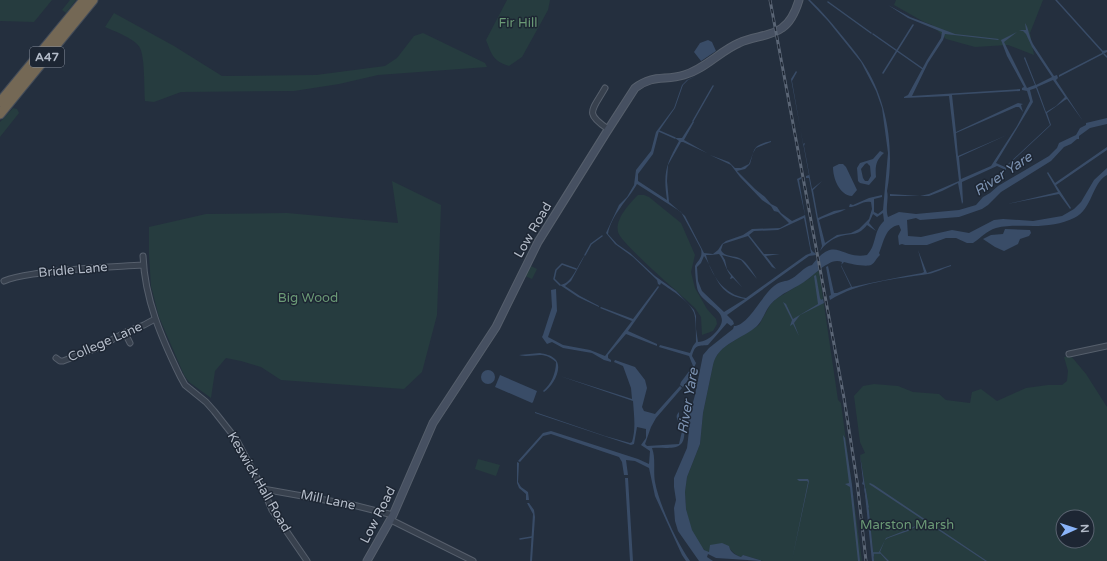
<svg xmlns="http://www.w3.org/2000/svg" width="1107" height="561" font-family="'Varela Round',sans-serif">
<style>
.green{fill:#263c3f;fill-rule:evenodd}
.water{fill:#394c67;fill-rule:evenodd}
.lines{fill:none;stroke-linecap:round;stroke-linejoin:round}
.stream{stroke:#394c67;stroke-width:1.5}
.street-casing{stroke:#565f6c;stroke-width:7}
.secondary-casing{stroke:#565f6c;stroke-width:9}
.highway-casing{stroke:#434c59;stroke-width:11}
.street{stroke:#38414e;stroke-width:5}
.secondary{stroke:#465061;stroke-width:7}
.highway{stroke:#746855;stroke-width:9}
.rail-casing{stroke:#5a6575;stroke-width:3}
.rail{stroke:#1d2633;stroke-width:1.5;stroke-dasharray:4.5;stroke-linecap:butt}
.labels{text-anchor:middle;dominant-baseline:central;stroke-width:3;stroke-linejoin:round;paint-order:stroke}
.shield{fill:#1d2633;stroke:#878f9c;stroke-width:1}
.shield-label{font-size:12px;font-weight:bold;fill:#b4bcc9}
.park-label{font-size:13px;fill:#6b9a76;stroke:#1d2633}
.street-label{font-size:13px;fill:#b4bcc9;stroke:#1d2633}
.water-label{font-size:14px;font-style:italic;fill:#7c92b1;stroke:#1d2633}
</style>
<rect width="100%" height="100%" fill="#242f3e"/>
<path class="green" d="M0 0H52L34 22 0 21Z
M70 0H76L66 13 62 10Z
M507 0H550L548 10 522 57 509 66C493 61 492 55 486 40Z
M896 0H1043L1030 33 1034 55 1008 45 975 47 946 39 932 25 924 22 894 5Z
M114 13 174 46 222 76 316 75 385 66 397 58 414 36 423 33 485 63 487 67 378 75 339 84 294 91 181 92 154 102 145 101C144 88 145 58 140 48 136 39 114 31 105 27Z
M13 108 17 109 19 113 0 137V122Z
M392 181 441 205 437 315 422 372 404 389 281 380 261 367 241 361 226 358 215 371 211 398 189 382 184 375 159 317 151 286 149 255V227L206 214 287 213 398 223Z
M638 195H644L649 197 681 223 695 255 691 272 695 288 707 309 716 319 717 324 713 331 702 335 701 317 695 308C683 296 621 244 618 232 615 219 629 204 638 195Z
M531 266 537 269 532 279 525 276Z
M819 271 838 400 841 403 862 561H763L743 555 741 557C735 555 733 552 729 548L707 552 701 547 691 530 686 509 685 492 687 477 700 444 703 413 714 360 719 352 724 347 759 325 770 305 776 299 810 278 815 272Z
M1071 356 1086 374 1107 407V561H874L869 511 860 455 865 453 860 442 854 396 863 386 874 384 898 386 913 392 939 394 946 400 970 403 972 392 981 389 997 401 1026 388 1048 385H1062L1067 381 1068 371 1064 357ZM1063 517H1087V541H1063Z
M478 459 500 465 496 476 475 469Z"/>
<path class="water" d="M808 0H810C821 10 830 21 839 32 847 42 856 52 863 63 887 99 895 149 887 191 889 199 885 208 888 217L899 212 916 214 959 210 976 205 983 197 990 193 998 186 1049 156 1057 148 1059 143 1076 135 1080 128 1086 125V123L1107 118V124L1090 128 1079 136V139H1077L1071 144 1064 147 1051 161 1001 192 988 205 982 209 959 217 920 220 916 218 907 220 908 236 921 237 952 230 969 233 994 220 1003 219 1033 221 1062 216 1074 209 1081 202 1094 180 1107 168V175C1091 184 1093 209 1074 218 1062 224 1047 226 1033 226 1020 226 1008 225 996 228 986 231 981 238 973 243H967L956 238H946L927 245H905L902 244 899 245 898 236 901 230 899 225C885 227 884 242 879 253L880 255C877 257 875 263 871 265 866 267 850 264 844 262L841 265 852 287C875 282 898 277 922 273L924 272 918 250 927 273 951 265V266C943 268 936 273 928 274 895 279 859 282 830 300L829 296 831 295 826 267 828 266 834 293H837L851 287 841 266 842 262C838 260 832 261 828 264 820 268 815 274 808 279 797 288 780 293 770 305 765 311 763 320 757 326 743 339 718 343 713 365L703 413 700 444 687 477 685 492 686 509 692 530 704 550 709 552 710 545 722 543 729 546C730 552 735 555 741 557L743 555 763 561 716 558 708 554 707 557 713 561H699L678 531 675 521 674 508 676 500 674 487V478L687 448 689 431 688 420 695 395 703 355 709 348 733 329 734 326C748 326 762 295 774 286 780 281 783 282 789 280 797 277 803 267 812 265 836 234 840 260 867 255 877 245 873 231 884 221L883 213 877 217 873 214 869 223 876 231 867 225C858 236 854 233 841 236 833 238 825 244 820 251L822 246 809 178H806V176L809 175 791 79 796 71 797 72 792 81 803 144 805 143 840 124 805 143 804 146 812 189 822 181 813 190 818 218 834 211 846 209C837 214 828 215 819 220L825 243 837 235 851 233 859 229 869 219 872 209 871 202C863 200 857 207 849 207L850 204 853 205 869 198 882 195V197L874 199V212L878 214 883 210 888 153 882 108 876 91 861 62 828 21Z
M888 5 910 17 955 34 999 39 998 40 945 34 943 40 928 63 912 96 1020 89V91L952 95 956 132 1018 103 1023 104 1021 105 1023 112 1019 107H1016L956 133 958 156 1007 135 959 157 961 179 991 166 1017 126 1030 101 1027 91 1022 90V88L1024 87 1007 56 1001 40 1017 32 1004 42 1027 88 1035 85 1024 58 1025 57 1036 85 1052 77 1032 47 1026 34 1023 31H1019L1022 30H1026L1025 23C1029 29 1029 37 1033 44 1040 55 1047 65 1054 76L1057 75 1058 78 1056 80 1083 121 1067 99 1065 100 1047 113 1051 125 1006 167V170L997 166 962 182 963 202 962 204 958 183 942 191 929 196H890V194L920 196 929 194 959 181 949 96 904 98V97L908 95 927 60 941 38 942 32 908 18ZM1053 80 1065 97 1056 106 1046 112 1037 87ZM1036 88 1050 125 1005 167 996 163 1033 102 1030 90Z
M708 40 712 42 716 51 701 61 694 52 700 43Z
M1107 50V52L1059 77V75L1102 53V51Z
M710 63 713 64V65L708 66 696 76 688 80 683 85 675 108 659 131 653 154 638 174V181L667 200C663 173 666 164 679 141L675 138H682L693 121 694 122 684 140 707 153 683 142H681L668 165 667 181 669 202 685 216 704 253 713 254 718 250 722 244 726 241 743 235 752 229 780 228 789 223 778 212 774 211 771 206 762 200 740 177 731 165 710 155 729 162 735 168H741L749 164C756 148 751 146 771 141V142L756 148 753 153 750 164 745 169 737 171 755 189 765 197 771 204 777 207 781 213 792 221 805 215 797 179 801 177V179L799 180 811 249 813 252 815 253 816 255 809 256 727 315 733 321 734 324 731 326 727 323 708 345C697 346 695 345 692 356L696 363 691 376 683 387 680 385 681 382 693 366 689 356 659 347 660 345 690 353 693 346 696 342C696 336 696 318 694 313 689 300 672 291 661 283L660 285 658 284 657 280 633 257 615 244 606 233 619 205 627 197 634 185 636 170 651 151 656 132 674 108 682 85 687 80 696 76ZM637 184 681 212 701 249C703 258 698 260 695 266 695 272 696 286 698 291 706 308 736 312 714 334 710 338 704 342 698 342L696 329V316L694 310 676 291 655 276 630 253 617 244 608 234C611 215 628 200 637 184ZM804 218 811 253 806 255 746 298C724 295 711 275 706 255H711L719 254C725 261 725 269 731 276L730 279 733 278 742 287 727 269 725 260 722 255 741 260 757 279C754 274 746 261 741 259 735 255 725 258 721 250L723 244 748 236 772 267 776 269 766 256 780 254H764L749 235 754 231 778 230ZM704 256C717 275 717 295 745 299L724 312 702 291 698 281 697 267 701 263Z
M1107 147V150L1056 185 1071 208 1070 209 1059 194 1007 204 1058 192 1047 173 1048 172 1055 183Z
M880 151 884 153C876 160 875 166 876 177L869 185 860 183 858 181 857 168 860 163 873 159ZM867 163 870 166 871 176 868 181H865L863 178 861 169 865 164Z
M839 164H843L846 167 857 190 852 196C839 195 833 178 833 167Z
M1005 229 1030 230 1031 233 1029 236 1020 239 1018 244 1004 251 995 247 983 239 991 235 1003 234Z
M585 255 571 281 565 286 580 296 599 306V307L578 297 560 285C572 284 578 264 585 255Z
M816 275 820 298 821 300 823 299 824 303 800 315 794 323 799 336 793 324 790 326 792 320 783 302 786 304 793 319 818 304 814 276Z
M658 286 659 287 628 331 657 344V346L626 334 608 355V358L611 360V362L604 360 592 353 563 348 552 342 547 344 542 337 543 335 552 307 551 290 556 289 557 311 548 337 563 345 590 350 605 356 632 321 600 308 601 307 633 319Z
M540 353C545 354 551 355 555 359 564 368 552 387 544 392L543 391C551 384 556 374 556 362 541 349 534 359 519 355Z
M615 360 635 367 645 380 647 388 642 407 644 411 655 414 680 386 682 388 656 418 651 427 645 444 647 446 679 444 683 427C680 422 673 418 679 412V420L684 426C687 453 672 447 652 448 656 458 653 471 655 482 659 504 677 543 690 561H686L682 555 655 496 649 468 635 461 626 460 628 475H624L622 462 619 457 551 434 543 436 520 462 518 461 543 433 551 431 638 459 649 464 650 451 641 445 646 438V429L637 427 634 444 631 445 535 413V412L605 436 630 443 632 442C636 429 634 415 633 401L560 376 632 399 631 388 623 366 614 362Z
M481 377a7 7 0 1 1 14 0a7 7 0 1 1-14 0Z
M500 375 537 391 533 402 532 403 495 387Z
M843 435 845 438 852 485 860 561H858L850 487 845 484 849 483Z
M860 455 869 511 874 561H872L864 485 862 484 863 481Z
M517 462 519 463 518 482 521 487 528 492 529 500H526V494L519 488 517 483Z
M625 478H628L633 561H630Z
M797 479H808L809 481 792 560 808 482 807 481H799Z
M870 483 874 485 987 561H985L869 484Z
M527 503H529L534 510 535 517 532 561H530L533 514Z
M919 524V525L908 531 888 538 885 540 880 552 889 561H887L879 552 886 538 909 529Z"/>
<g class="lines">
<path class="stream" d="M1056 0 1102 51
M828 2 871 33
M873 34 923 69
M1104 54 1107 57
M883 73 913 25
M693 121 713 86
M659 131 675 138
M585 255 591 244 602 236
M560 285 554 279 556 270 562 264 576 269
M865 489 868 507
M520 539 532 537
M873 556V553H880"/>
<g class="street-casing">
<path id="street" d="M605 88C592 111 584 113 608 129
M143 256C145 300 161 337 180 376L185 385 206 402 214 411 236 439 263 489 272 510 307 561
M4 281C16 276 28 275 40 273 74 268 109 267 143 265
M125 333 130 343
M1069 354 1107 346
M56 358 60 361H63L97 348 126 332 144 325 155 319
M263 489 353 505 393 515
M391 520 473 561"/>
</g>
<g class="secondary-casing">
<path id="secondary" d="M367 561 393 515 433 423 496 327 538 242 606 133 635 88C653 74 665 81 684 75 705 69 720 51 739 43 753 36 770 37 782 28 791 22 796 10 799 0"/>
</g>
<g class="highway-casing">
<path id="highway" d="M0 102 84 0
M0 114 93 0"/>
</g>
<use href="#street" class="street"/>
<use href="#secondary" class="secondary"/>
<use href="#highway" class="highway"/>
<g class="rail-casing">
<path id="rail" d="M770 0 844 398 857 481 866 561"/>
</g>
<use href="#rail" class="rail"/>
</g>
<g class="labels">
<rect class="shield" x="30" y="47" width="34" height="20" rx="3"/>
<g class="shield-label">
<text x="47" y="57">A47</text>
</g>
<g class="park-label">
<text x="518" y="23">Fir Hill</text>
<text x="308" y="298">Big Wood</text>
<text x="907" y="525">Marston Marsh</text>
</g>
<g class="street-label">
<text transform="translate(533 230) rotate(-60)">Low Road</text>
<text transform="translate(73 270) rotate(-5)">Bridle Lane</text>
<text transform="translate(105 342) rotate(-24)">College Lane</text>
<text transform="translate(259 482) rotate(60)">Keswick Hall Road</text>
<text transform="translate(328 500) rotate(12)">Mill Lane</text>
<text transform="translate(378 515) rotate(-63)">Low Road</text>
</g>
<g class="water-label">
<text transform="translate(1003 174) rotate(-34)">River Yare</text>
<text transform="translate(688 401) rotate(-80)">River Yare</text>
</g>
</g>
<g transform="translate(1075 529) rotate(87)"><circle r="19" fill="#1d2633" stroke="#59626f"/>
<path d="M0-3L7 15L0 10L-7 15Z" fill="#8ab4f8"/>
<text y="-6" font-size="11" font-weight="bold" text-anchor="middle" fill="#b4bcc9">N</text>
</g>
</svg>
